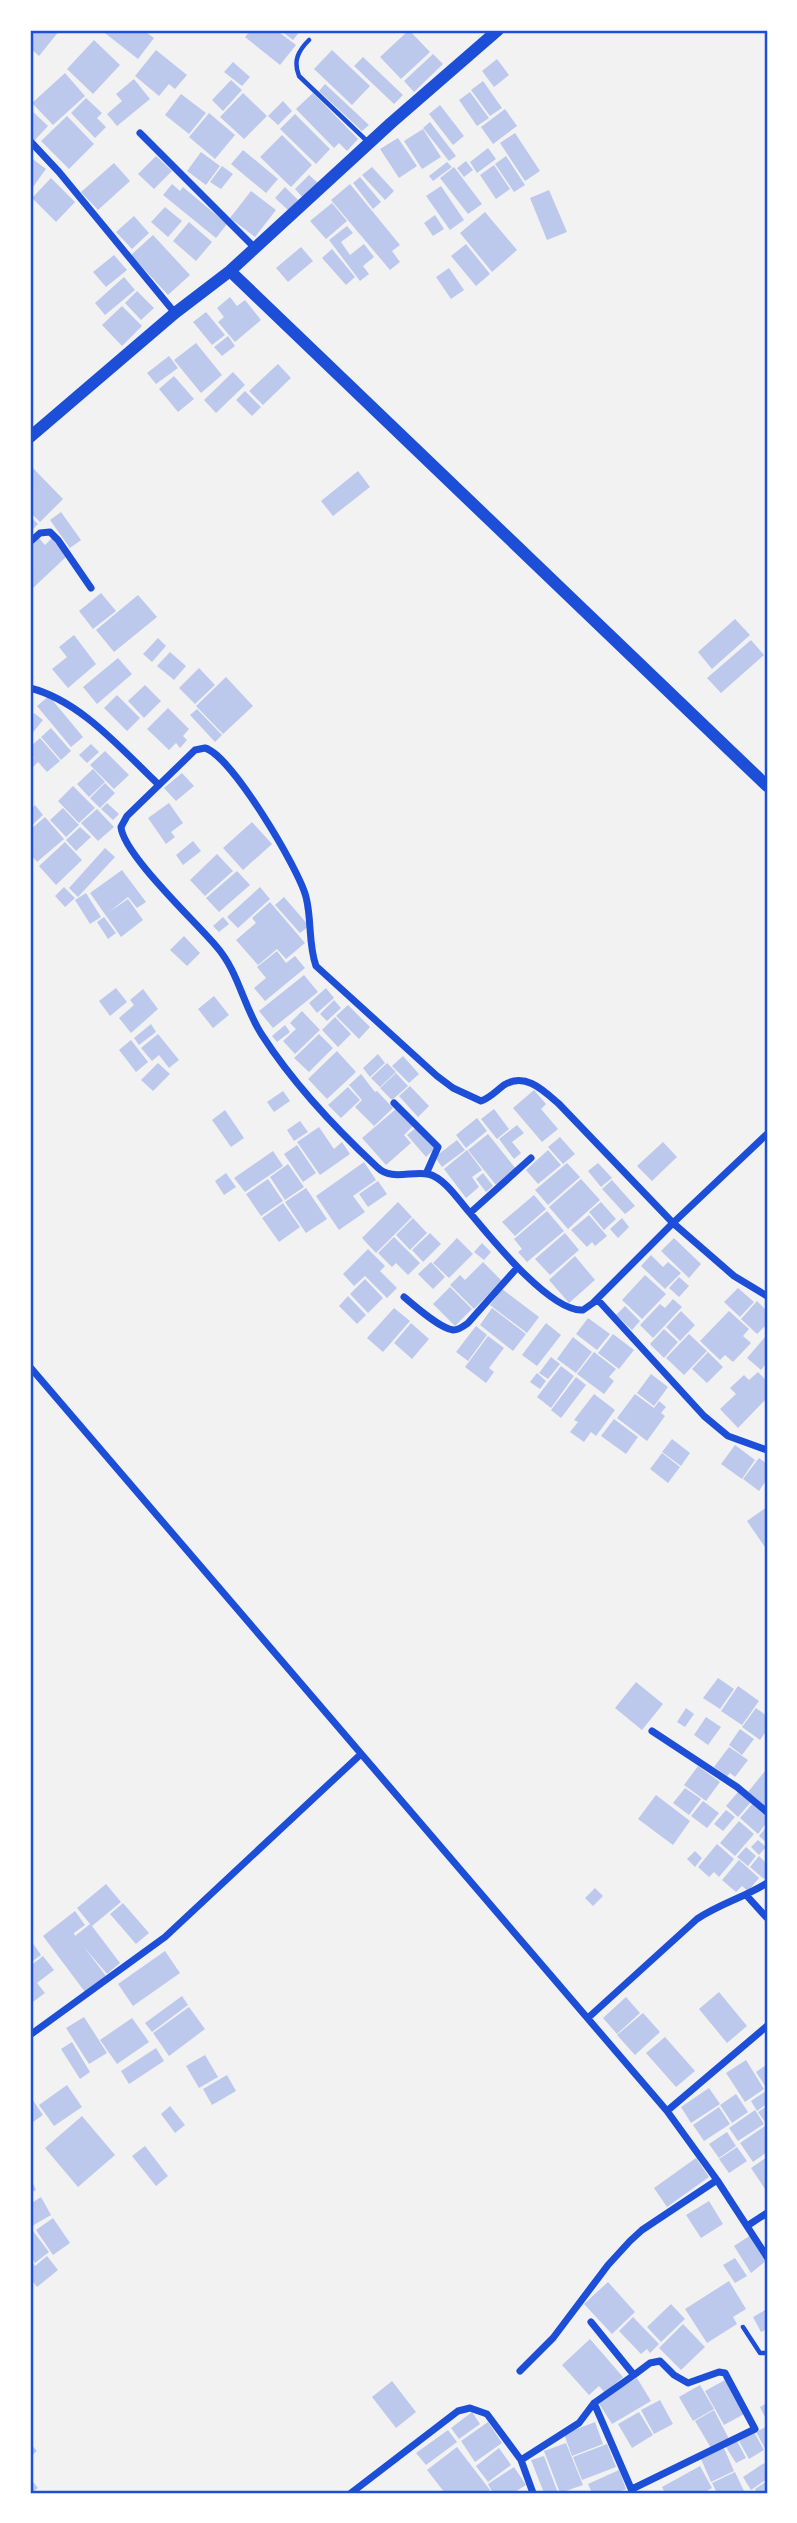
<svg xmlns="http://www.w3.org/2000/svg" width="797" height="2523" font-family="'Space Grotesk',sans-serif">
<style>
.building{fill:#bdc9ec}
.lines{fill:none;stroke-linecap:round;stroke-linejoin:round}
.service{stroke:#1d4ed8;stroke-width:4.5}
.minor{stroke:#1d4ed8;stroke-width:7}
.secondary{stroke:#1d4ed8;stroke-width:12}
.neatline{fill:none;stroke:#1d4ed8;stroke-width:2.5}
</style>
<rect width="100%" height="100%" fill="#f2f2f2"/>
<path class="building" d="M30 30H60L39 56 30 48Z
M101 30H143L154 38 138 59Z
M251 30H276L296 45 280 65 245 37Z
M280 30H301L293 40Z
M409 30 430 52 401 79 380 57Z
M94 40 120 65 93 94 67 69Z
M156 50 187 75 175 89 169 84 159 96 135 76Z
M332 50 370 86 352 105 314 69Z
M433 54 443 64 414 92 404 81Z
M363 57 403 95 394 104 354 66Z
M497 59 509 75 494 87 482 71Z
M233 62 250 77 242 86 224 72Z
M65 73 85 96 53 125 32 103Z
M134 79 150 99 117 126 107 114 122 101 116 94Z
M231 80 242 90 223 111 212 100Z
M483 81 502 108 490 116 471 90Z
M325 84 369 125 362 131 319 91Z
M470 92 489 118 477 126 459 100Z
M243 93 267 116 244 139 220 117Z
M313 93 358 139 347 151 339 143 334 148 296 109Z
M181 94 206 113 189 134 165 115Z
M86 98 102 113 97 118 106 127 95 138 71 113Z
M283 101 292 111 278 125 268 116Z
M440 105 464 136 453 145 429 114Z
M30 109 48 126 34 141 30 137Z
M505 109 517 126 493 144 481 127Z
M209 113 235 135 215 159 189 137Z
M295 114 330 149 316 164 280 129Z
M67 116 94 144 69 169 41 141Z
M430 122 456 156 449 161 423 128Z
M423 129 441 157 422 169 404 141Z
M515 133 540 171 525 181 500 143Z
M282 135 312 165 291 187 260 157Z
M398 138 417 166 399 178 380 149Z
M488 148 496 159 477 173 470 162Z
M243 150 278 179 266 193 231 164Z
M201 152 220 166 206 185 187 171Z
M156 156 172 171 154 189 138 174Z
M506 156 525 185 514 192 495 164Z
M30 157 46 169 30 191Z
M466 161 473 170 464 177 457 168Z
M447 162 452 167 433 181 429 176Z
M114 163 130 181 98 210 81 192Z
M494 165 510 189 496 199 480 175Z
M222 166 233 174 221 189 210 182Z
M372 167 394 191 385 200 362 175Z
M454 167 482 204 468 214 440 178Z
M309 175 319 184 304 199 295 189Z
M360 177 381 202 373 209 353 183Z
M51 178 75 202 56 222 32 198Z
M172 184 180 191 183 187 227 224 216 238 163 195Z
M350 184 400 245 392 251 400 262 390 270 331 200Z
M441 186 464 220 450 230 426 196Z
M285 187 298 200 288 210 275 198Z
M549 190 567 232 547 240 530 198Z
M251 191 276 210 255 237 230 218Z
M332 203 347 221 326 239 310 221Z
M165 207 182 221 168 237 151 222Z
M485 212 517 250 492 272 460 233Z
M435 215 444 229 433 236 424 223Z
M134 216 149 233 132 249 116 232Z
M189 222 212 242 196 261 173 241Z
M347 226 353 233 341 242 350 255 364 244 374 257 363 266 369 274 360 281 329 240Z
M153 235 190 275 168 295 131 255Z
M466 244 490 274 476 286 451 256Z
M301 247 313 261 288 282 276 268Z
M332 249 355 277 346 285 322 258Z
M114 255 127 270 106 287 93 272Z
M449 268 464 290 451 299 436 277Z
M124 277 135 290 105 315 95 303Z
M137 291 154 308 141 320 125 303Z
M230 297 237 306 245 300 261 320 235 342 218 322 224 317 217 308Z
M122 306 142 326 122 346 102 325Z
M206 312 225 335 212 345 193 322Z
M228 336 235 346 222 356 214 347Z
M196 343 222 375 201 393 174 360Z
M169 356 178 368 156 384 147 373Z
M278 364 291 378 263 405 249 391Z
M233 372 245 385 216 413 204 400Z
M174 376 194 399 178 412 159 389Z
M245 391 261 407 252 416 236 400Z
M30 465 63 499 40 522 30 512Z
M358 471 370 487 333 516 321 501Z
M61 512 81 540 70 548 50 520Z
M30 516 38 524 30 532Z
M39 538 45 545 52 538 67 556 33 588 30 584V546Z
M101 593 116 611 93 629 79 611Z
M138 595 157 617 114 652 96 630Z
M735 619 750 635 712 669 698 652Z
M74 635 96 664 68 688 52 669 67 657 59 647Z
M158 638 166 646 152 662 143 654Z
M751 640 764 655 721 693 707 678Z
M170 652 186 666 174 680 157 666Z
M118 658 132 674 97 704 83 687Z
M199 668 215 685 195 704 179 688Z
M226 677 253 706 223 734 196 706Z
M145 685 161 701 144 718 128 701Z
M117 695 140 718 127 731 104 708Z
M49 696 83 737 71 747 37 706Z
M168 708 189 729 183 736 187 740 180 748 176 743 169 750 147 729Z
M197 709 222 735 215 742 190 715Z
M34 713 43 720 30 736V718Z
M51 728 71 751 61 760 41 737Z
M40 738 60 761 47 772 38 762 30 770V755L35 759 30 753V747Z
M91 744 99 752 87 763 79 755Z
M105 751 129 775 114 789 90 765Z
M93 769 105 782 89 797 77 784Z
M182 773 194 786 176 801 164 788Z
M105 783 115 793 100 808 90 798Z
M73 786 95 808 79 823 58 801Z
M107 803 119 814 113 820 101 809Z
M169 803 183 823 171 832 175 837 166 844 148 818Z
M35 805 43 815 30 827V810Z
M63 808 79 825 66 837 50 820Z
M97 809 114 827 98 841 81 823Z
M45 817 64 839 37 862 30 853V830Z
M252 822 272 844 243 870 223 848Z
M80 827 91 837 76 851 66 840Z
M193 841 201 851 183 865 176 855Z
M65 842 82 860 56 885 39 866Z
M105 848 115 857 78 897 69 888Z
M217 854 233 871 205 896 190 880Z
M122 870 146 902 137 908 128 897 109 912 128 899 143 920 121 937 90 893Z
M237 871 250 885 219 912 206 898Z
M64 887 75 898 65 907 55 896Z
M260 887 270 899 238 928 227 917Z
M86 893 101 917 90 924 75 900Z
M284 897 309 926 300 933 275 905Z
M270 902 305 943 286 959 277 949 258 965 236 940 256 923 252 918Z
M104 917 116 933 108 939 97 922Z
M223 917 229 924 219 932 213 926Z
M184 936 200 953 187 966 170 950Z
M277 951 286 963 295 956 305 968 265 1001 254 988 266 978 257 967Z
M304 975 318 992 273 1028 259 1011Z
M116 988 127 1002 110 1016 99 1001Z
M326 988 334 998 317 1013 309 1003Z
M143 989 158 1009 131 1033 119 1018 134 1005 130 1000Z
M214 996 229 1015 213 1028 198 1009Z
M334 1000 341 1008 327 1021 320 1014Z
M348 1005 370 1027 359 1039 336 1016Z
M302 1011 320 1030 295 1054 283 1041 296 1029 290 1023Z
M335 1017 351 1034 338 1047 322 1030Z
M151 1024 156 1032 139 1045 134 1038Z
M285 1025 290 1032 277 1042 272 1036Z
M158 1034 179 1060 169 1068 159 1055 152 1061 141 1048Z
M319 1034 333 1048 309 1072 294 1058Z
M131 1040 148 1062 136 1072 119 1050Z
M337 1051 356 1072 327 1099 308 1079Z
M378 1054 385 1063 370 1077 363 1068Z
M403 1056 419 1074 409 1083 392 1066Z
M158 1063 170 1074 153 1091 141 1080Z
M387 1063 396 1072 380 1087 371 1078Z
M396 1073 408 1086 392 1100 380 1088Z
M361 1074 375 1092 377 1091 393 1108 374 1126 355 1107 362 1100 349 1085Z
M410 1086 429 1106 418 1117 399 1096Z
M348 1087 360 1100 341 1118 328 1105Z
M534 1090 546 1104 541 1109 558 1129 542 1142 513 1108Z
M283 1091 290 1101 274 1112 267 1102Z
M397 1108 413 1126 404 1135 411 1143 386 1165 362 1138Z
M494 1109 509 1129 497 1139 481 1119Z
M225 1110 244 1138 231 1147 212 1120Z
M477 1118 487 1131 466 1148 456 1135Z
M300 1121 308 1132 294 1141 287 1130Z
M517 1125 524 1133 512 1142 521 1153 514 1159 499 1139Z
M319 1127 334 1149 342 1142 350 1154 320 1175 297 1142Z
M417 1127 435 1148 426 1157 407 1135Z
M488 1134 516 1169 496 1185 468 1150Z
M560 1137 575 1154 563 1164 548 1147Z
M457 1140 465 1150 442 1167 435 1157Z
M663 1142 677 1157 652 1181 637 1166Z
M297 1145 316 1173 303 1182 284 1154Z
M467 1150 482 1170 472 1177 479 1187 466 1198 444 1169Z
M548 1150 561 1165 538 1184 526 1170Z
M273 1151 283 1166 245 1192 234 1178Z
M364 1162 376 1180 353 1196 365 1212 339 1230 316 1196Z
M567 1163 580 1177 548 1205 535 1190Z
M598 1163 612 1178 601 1187 588 1171Z
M288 1164 304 1187 285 1200 270 1177Z
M226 1173 236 1187 224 1195 215 1181Z
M483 1173 493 1186 486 1192 476 1179Z
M268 1179 283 1201 261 1216 246 1194Z
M581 1179 600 1200 568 1229 549 1207Z
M612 1180 635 1206 625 1214 602 1189Z
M378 1181 387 1194 368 1207 359 1194Z
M306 1188 327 1219 306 1233 285 1202Z
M534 1195 546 1209 515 1236 502 1222Z
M398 1202 412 1217 376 1253 362 1238Z
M601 1202 616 1219 604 1230 589 1212Z
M283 1203 300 1227 279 1242 262 1218Z
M547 1211 564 1231 527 1262 518 1252 522 1249 514 1239Z
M589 1215 607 1236 595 1246 592 1242 587 1247 571 1230Z
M413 1218 427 1233 410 1250 396 1235Z
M622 1218 629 1227 618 1238 610 1229Z
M430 1233 441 1244 423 1262 412 1250Z
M565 1233 579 1250 550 1275 535 1259Z
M394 1237 420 1263 408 1275 396 1263 392 1267 378 1253Z
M457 1238 473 1254 449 1278 433 1263Z
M674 1238 701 1264 689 1278 661 1251Z
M482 1243 491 1252 484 1260 474 1252Z
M368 1249 385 1266 380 1271 397 1288 387 1298 365 1276 354 1286 343 1274Z
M651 1255 663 1267 668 1262 681 1273 665 1289 641 1266Z
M575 1256 595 1280 569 1303 549 1280Z
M431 1262 445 1277 433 1289 418 1274Z
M483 1262 502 1281 474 1309 450 1285 460 1275 465 1280Z
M645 1275 666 1294 642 1319 622 1300Z
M679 1277 689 1286 679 1297 669 1288Z
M365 1279 383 1298 368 1313 350 1294Z
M450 1287 472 1309 455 1326 433 1304Z
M738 1288 754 1302 740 1317 724 1302Z
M502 1289 539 1317 527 1333 490 1305Z
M348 1296 366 1315 357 1324 339 1306Z
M673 1299 682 1307 653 1338 640 1325 660 1304 665 1308Z
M757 1301 767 1311V1324L757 1334 741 1319Z
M625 1306 640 1321 632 1330 616 1315Z
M394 1308 410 1321 383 1352 367 1338Z
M492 1308 526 1334 513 1351 480 1325Z
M681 1311 695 1325 680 1341 666 1327Z
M729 1311 749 1329 743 1336 751 1343 733 1362 725 1355 720 1360 700 1341Z
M588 1318 610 1334 597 1350 576 1334Z
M411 1323 429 1339 412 1359 394 1343Z
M546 1323 561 1335 537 1366 522 1355Z
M476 1326 487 1335 468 1361 456 1352Z
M664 1329 678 1342 664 1358 650 1344Z
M613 1334 634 1350 619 1369 598 1353Z
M689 1334 707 1351 684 1375 666 1358Z
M488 1336 504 1348 489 1368 494 1372 486 1383 465 1367Z
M573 1337 592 1352 576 1373 557 1359Z
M765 1337 767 1338V1362L761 1370 747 1358Z
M594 1352 616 1369 609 1377 614 1381 604 1394 577 1374Z
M708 1352 723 1367 707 1383 692 1369Z
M551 1357 560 1364 548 1379 539 1373Z
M561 1366 574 1376 551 1408 537 1397Z
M758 1372 767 1381V1398L738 1428 720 1409 736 1394 730 1388 744 1375 749 1380Z
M537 1373 546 1381 540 1389 530 1382Z
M651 1374 668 1387 654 1406 637 1393Z
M576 1377 586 1385 561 1418 551 1410Z
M594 1394 615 1410 596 1436 591 1432 584 1442 570 1432 578 1422 574 1420Z
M635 1394 654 1408 659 1401 666 1407 661 1413 665 1416 647 1441 617 1418Z
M614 1419 638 1437 626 1454 601 1436Z
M672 1439 690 1453 681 1466 662 1452Z
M735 1445 755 1460 742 1479 721 1464Z
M662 1453 680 1467 668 1483 650 1469Z
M759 1458 767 1464V1479L759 1491 743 1479Z
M767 1507V1550L747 1521Z
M718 1678 734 1689 720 1709 703 1698Z
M636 1682 663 1704 642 1730 615 1708Z
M738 1686 759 1701 742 1725 721 1711Z
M686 1708 694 1714 685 1727 677 1722Z
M756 1708 767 1716V1730L760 1740 742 1727Z
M706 1717 721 1727 708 1745 694 1735Z
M740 1729 754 1739 742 1755 729 1745Z
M729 1747 748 1760 735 1777 730 1773 727 1776 714 1767Z
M698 1766 720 1782 706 1801 684 1785Z
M765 1771 767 1803 765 1806 748 1792Z
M685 1788 701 1799 689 1815 673 1803Z
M739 1791 751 1802 738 1817 726 1806Z
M656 1795 690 1821 673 1845 638 1819Z
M703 1801 719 1813 707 1828 691 1816Z
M753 1803 767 1815V1822L758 1834 740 1818Z
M726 1810 735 1817 723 1831 714 1824Z
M739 1821 754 1834 735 1856 720 1843Z
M767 1826V1843L759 1836Z
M758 1840 766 1847 759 1855 751 1847Z
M717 1844 734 1859 719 1877 714 1872 709 1877 698 1867Z
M746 1847 756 1856 748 1866 737 1857Z
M695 1851 702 1858 695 1867 687 1859Z
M759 1856 767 1864V1875L764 1879 750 1867Z
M739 1860 759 1878 748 1891 742 1886 736 1892 722 1880Z
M106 1884 121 1902 92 1926 120 1963 107 1974 84 1947 106 1976 85 1992 43 1936 75 1911 85 1925 74 1933 75 1936 90 1924 77 1908Z
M595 1888 603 1896 593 1906 585 1898Z
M123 1903 149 1933 136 1944 110 1914Z
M30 1939 41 1955 30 1963Z
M165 1951 180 1973 133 2006 118 1984Z
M43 1956 54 1970 37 1983 45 1993 30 2004V1966Z
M719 1992 747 2026 727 2043 699 2009Z
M182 1996 188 2005 152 2032 145 2023Z
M626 1997 640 2013 617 2034 603 2018Z
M189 2007 205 2029 169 2056 153 2033Z
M643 2013 660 2032 635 2055 617 2035Z
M84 2017 107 2053 89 2064 66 2028Z
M132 2018 149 2042 117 2064 100 2040Z
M665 2037 695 2071 676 2087 646 2053Z
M72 2042 90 2072 80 2079 61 2049Z
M156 2048 164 2061 129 2084 121 2071Z
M205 2055 218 2077 199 2088 186 2066Z
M746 2060 764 2089 745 2102 726 2073Z
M767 2064V2089L756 2072Z
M227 2075 236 2091 212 2105 203 2089Z
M67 2085 82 2107 54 2126 39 2105Z
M709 2088 720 2104 691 2123 681 2107Z
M766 2091 767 2104 757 2111 751 2101Z
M736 2094 748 2112 732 2123 720 2105Z
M30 2096 43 2115 30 2124Z
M170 2106 185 2125 175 2133 161 2114Z
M767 2106V2125L758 2112Z
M719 2107 730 2124 704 2141 693 2125Z
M755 2110 764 2124 738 2141 729 2128Z
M82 2116 115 2155 78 2187 45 2148Z
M765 2126 767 2130V2152L753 2162 740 2143Z
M727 2132 736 2146 719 2158 709 2144Z
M145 2146 168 2176 156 2186 132 2156Z
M737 2147 747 2161 729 2173 719 2159Z
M767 2157V2192L751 2168Z
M696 2158 709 2177 667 2207 654 2188Z
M30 2177 36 2190 30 2193Z
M41 2197 51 2215 32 2226 30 2222V2204Z
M709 2201 723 2224 701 2238 686 2215Z
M53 2218 70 2243 53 2255 36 2230Z
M30 2227 49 2252 35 2263 30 2255Z
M751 2235 767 2260 751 2273 734 2246Z
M47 2256 58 2270 37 2287 30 2278V2259L35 2266Z
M735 2258 747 2276 735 2283 723 2265Z
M729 2281 746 2309 733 2317 737 2324 707 2343 685 2309Z
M608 2282 635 2312 612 2334 584 2304Z
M671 2304 685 2319 661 2342 647 2327Z
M767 2309V2329L761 2332 753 2317Z
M633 2317 659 2344 650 2353 647 2349 641 2354 619 2331Z
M683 2324 705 2347 681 2370 659 2348Z
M590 2339 623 2377 605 2393 599 2386 589 2395 562 2365Z
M637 2378 651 2401 612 2424 598 2402Z
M725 2380 744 2414 724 2425 705 2391Z
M392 2381 416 2412 396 2428 372 2397Z
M700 2385 714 2409 693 2421 679 2397Z
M660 2400 673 2424 654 2434 641 2410Z
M767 2403V2421L760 2407Z
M714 2410 729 2439 711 2448 695 2421Z
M472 2412 480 2424 459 2439 451 2428Z
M639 2412 653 2435 632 2448 618 2424Z
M488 2422 502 2443 475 2462 461 2441Z
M595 2422 603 2444 572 2456 564 2434Z
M767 2426V2452L756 2432Z
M448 2430 457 2442 426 2465 416 2453Z
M754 2432 764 2450 749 2459 739 2441Z
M737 2441 746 2458 736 2463 726 2447Z
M30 2443 37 2451 30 2457Z
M566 2443 583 2485 560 2493 544 2451Z
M607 2444 616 2467 582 2480 573 2457Z
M457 2447 490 2490 485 2493H445L427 2470Z
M499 2448 511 2465 488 2482 476 2466Z
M724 2448 734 2471 711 2482 701 2459Z
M544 2456 558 2493H544L531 2460Z
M764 2463 767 2468V2479L751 2490 743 2477Z
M700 2466 712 2488 703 2493H665L662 2487Z
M514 2467 526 2485 513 2493H493L488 2484Z
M619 2470 626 2489 616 2493H592L588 2484Z
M735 2472 745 2493H717L712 2483Z
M30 2478 38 2488 31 2493H30Z
M767 2481V2493H757L755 2489Z"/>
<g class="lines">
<path class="service" d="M309 40C298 51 293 61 299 76L368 142
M743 2327 760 2353H767"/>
<path class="minor" d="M140 133 255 248
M30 141 59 172 175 313
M30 542 40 533 50 532 58 540 91 588
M30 688C81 701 121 749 159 785
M394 1103 438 1147 426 1174
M531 1158 470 1213C490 1237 551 1313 583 1310L593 1303 673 1223 734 1276 767 1296
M470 1213C459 1201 445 1178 428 1174 410 1171 391 1181 377 1167 335 1128 293 1083 262 1035 243 1006 239 972 216 946 196 922 123 854 121 827L127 816 195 750 205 748C231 755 299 869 306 897 312 920 308 944 316 966L437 1076 453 1088 481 1101C490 1098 496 1091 504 1085 525 1072 543 1090 559 1104L673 1223 767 1134
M404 1297C415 1306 439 1328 453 1330 459 1330 464 1326 468 1323L517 1268
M597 1299 704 1416 728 1436 767 1450
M30 1367 667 2111 717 2180 767 2257
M652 1731 737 1787 767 1812
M747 1896 767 1918
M589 2017 697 1919C719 1904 745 1897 767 1883
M30 2035 165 1937 361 1754
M667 2111 767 2026
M747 2226 767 2213
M520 2371 553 2338 608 2265 630 2241 642 2230 717 2180
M594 2403 633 2493
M521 2460 579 2423 594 2403 634 2375 591 2322
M632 2489 755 2429 725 2373 719 2372 688 2383 674 2375 660 2361 650 2363 634 2375
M351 2493 458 2411 470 2408 487 2414 521 2460 533 2493"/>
<path class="secondary" d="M230 271 767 786
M30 437 175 313 230 271 391 123 498 30"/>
</g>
<rect width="797" height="2523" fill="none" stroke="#ffffff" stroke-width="63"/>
<rect x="32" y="32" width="734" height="2460" class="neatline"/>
</svg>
